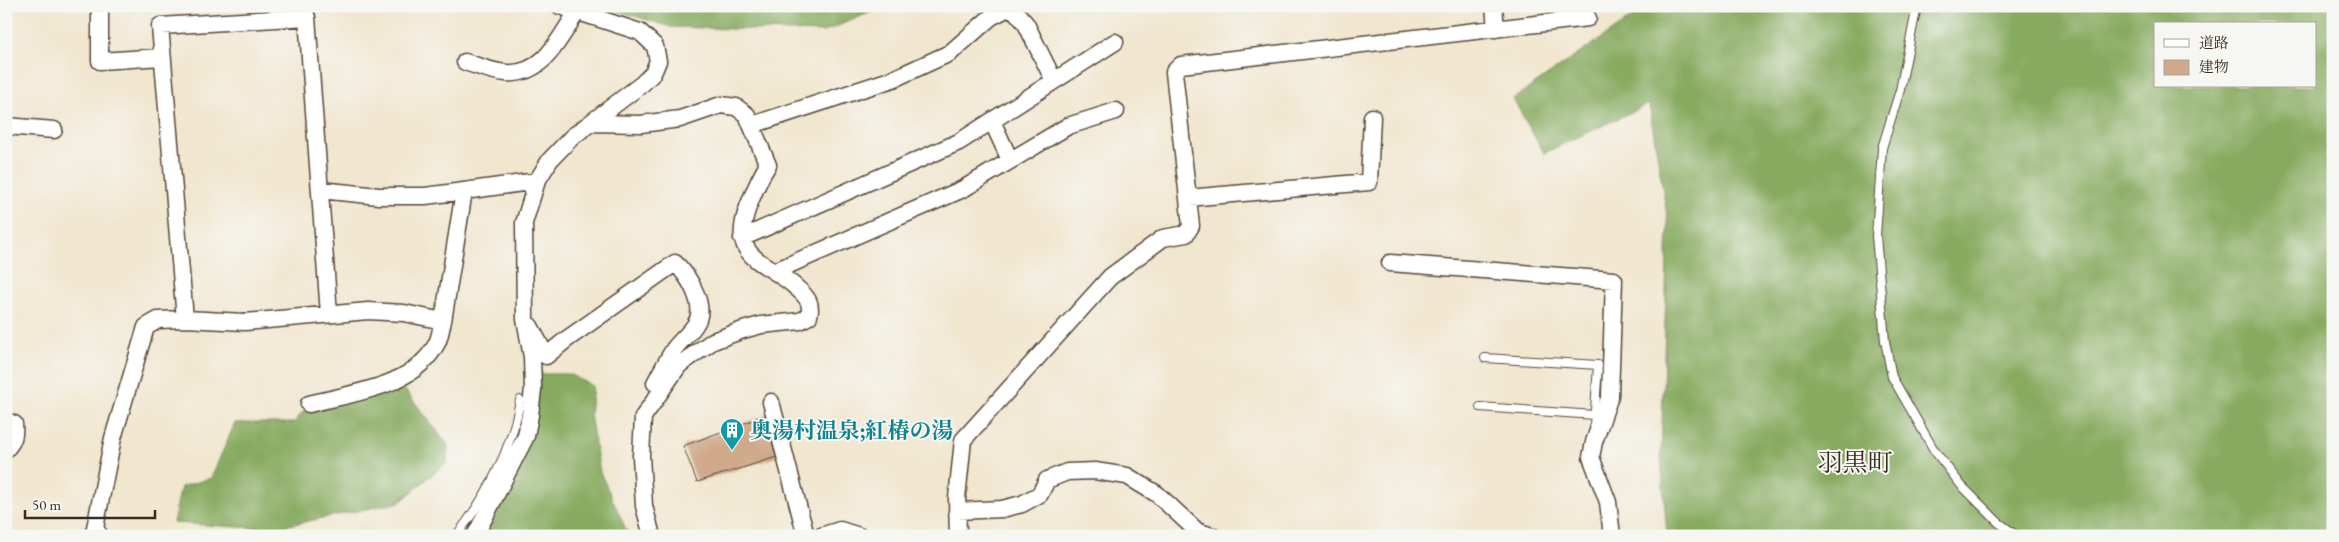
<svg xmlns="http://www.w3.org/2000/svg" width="2339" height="542" font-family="'EB Garamond','Noto Serif JP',serif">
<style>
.forest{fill:#86aa5f;stroke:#606a3e;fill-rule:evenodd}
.building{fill:#cfa98a}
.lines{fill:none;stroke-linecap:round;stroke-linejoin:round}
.lane-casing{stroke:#564638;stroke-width:10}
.street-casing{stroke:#564638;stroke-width:19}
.lane{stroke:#fff;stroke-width:8}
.street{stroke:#fff;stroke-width:16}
.labels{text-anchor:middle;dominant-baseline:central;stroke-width:4;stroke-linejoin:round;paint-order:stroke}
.culture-label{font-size:22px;font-weight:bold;fill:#0d838f;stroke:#f6f6f2;text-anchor:start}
.quarter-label{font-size:25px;fill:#3b2a1e;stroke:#f6f6f2}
</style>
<rect width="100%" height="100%" fill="#f6f6f2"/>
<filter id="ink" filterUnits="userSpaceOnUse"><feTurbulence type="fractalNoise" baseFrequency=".02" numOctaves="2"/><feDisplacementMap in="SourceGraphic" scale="10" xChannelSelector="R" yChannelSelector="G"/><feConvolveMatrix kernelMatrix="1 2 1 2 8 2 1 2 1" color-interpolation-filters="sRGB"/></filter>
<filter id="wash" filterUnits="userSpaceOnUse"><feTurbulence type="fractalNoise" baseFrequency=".0096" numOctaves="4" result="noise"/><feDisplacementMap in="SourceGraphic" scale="20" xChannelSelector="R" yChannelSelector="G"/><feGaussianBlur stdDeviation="1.12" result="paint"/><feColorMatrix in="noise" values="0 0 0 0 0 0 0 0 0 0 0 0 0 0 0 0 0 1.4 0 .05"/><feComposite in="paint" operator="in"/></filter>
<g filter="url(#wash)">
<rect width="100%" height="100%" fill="#f1e6ce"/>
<path class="forest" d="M601 6H886L823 32 671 27Z
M1638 6H2333V536H1667L1661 459 1668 222 1649 104 1544 153 1513 99 1641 11ZM2155 24H2315V86H2155Z
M533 374H569L593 386 590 415 600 472 629 536H475L515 460Z
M398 381 448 445 447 462 400 502 270 529 173 523 181 487 211 478 235 423H294L309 404Z"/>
<g id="blocks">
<path class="building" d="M766 415 780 456 697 482 683 446Z"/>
</g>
</g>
<g filter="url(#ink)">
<use href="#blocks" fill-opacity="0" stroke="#564638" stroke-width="1"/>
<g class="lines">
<g class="lane-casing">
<path id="lane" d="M1917 6 1900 90 1882 148 1876 236 1885 341 1892 377 1934 450 1961 485 1998 522 2017 536
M1485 358 1598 365 1594 425
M1480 407 1595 415
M456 536C487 497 512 449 520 400"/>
</g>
<g class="street-casing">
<path id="street" d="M100 6V61L162 57
M1011 6 1026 24 1054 81
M1494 6 1496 29
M465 62C478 66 493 72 506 73 544 76 559 38 577 12
M992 121 1010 160
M591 123 641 124 680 119 721 105 736 107 747 115 768 165C759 178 754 192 748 207 728 262 767 259 799 290 808 298 812 304 809 316L800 321 761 325 743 330 713 341 679 365 643 417 641 456 644 506 652 536
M752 125 893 79 950 53 991 17 1012 6
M6 126 54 130
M320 190 379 196H425L464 191
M1188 198 1369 182 1372 117
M742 238 959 142 1115 42
M1390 263 1614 280 1610 396 1594 442 1591 457 1608 502 1612 536
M775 271 963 189 1068 126 1116 111
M329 314 307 17 160 26 185 319 245 322 368 311 404 313 443 321 464 191 537 181
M530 326 546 356 567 339 675 263C689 276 708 307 695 325 689 334 680 341 674 349 667 360 661 372 655 383
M771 402 806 536
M309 404C352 393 415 387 437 343 440 337 441 328 443 321
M6 421 14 424C15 435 14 441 6 449
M957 511 1002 509 1022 504 1040 494 1047 480 1067 472 1095 471 1127 476 1157 494 1197 531 1212 536
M100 536 95 528 113 438 146 327 158 320 185 319
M475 536 526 436 530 415 533 389 532 357 525 319 524 223 537 181 550 160 572 137 642 84 653 73 658 61 655 46 640 32 560 6
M821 536 840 530 859 536
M958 536 957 498 963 440 1110 277 1163 238 1186 234 1191 226 1174 72 1181 65 1588 18"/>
</g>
<use href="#lane" class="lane"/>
<use href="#street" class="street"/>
</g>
</g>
<defs>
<g id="building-pin" transform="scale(1.25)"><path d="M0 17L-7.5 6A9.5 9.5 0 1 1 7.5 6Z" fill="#0f9aa8" stroke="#f6f6f2"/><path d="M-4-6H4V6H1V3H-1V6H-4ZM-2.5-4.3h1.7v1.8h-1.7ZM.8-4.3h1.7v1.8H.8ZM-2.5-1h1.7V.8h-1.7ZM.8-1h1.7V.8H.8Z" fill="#fff"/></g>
</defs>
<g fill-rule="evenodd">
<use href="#building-pin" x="732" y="430"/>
</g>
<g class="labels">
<g class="culture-label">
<text x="750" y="430">奥湯村温泉;紅椿の湯</text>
</g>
<g class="quarter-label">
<text x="1855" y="462">羽黒町</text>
</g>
</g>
<rect width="2339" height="542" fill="none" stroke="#f6f6f2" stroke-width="25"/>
<rect x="2154" y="22" width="162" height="65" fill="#f6f6f2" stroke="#aba49d"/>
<rect x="2164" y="39" width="25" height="8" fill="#ffffff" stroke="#aba49d"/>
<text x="2199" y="48" font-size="15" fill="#3b2a1e">道路</text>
<rect x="2164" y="60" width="25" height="15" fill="#cfa98a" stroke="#aba49d"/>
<text x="2199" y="72" font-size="15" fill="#3b2a1e">建物</text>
<path d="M25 510v8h130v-8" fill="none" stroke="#3b2a1e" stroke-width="2.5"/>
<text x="32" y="510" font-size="15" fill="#3b2a1e" stroke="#f6f6f2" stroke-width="4" paint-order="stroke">50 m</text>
</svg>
